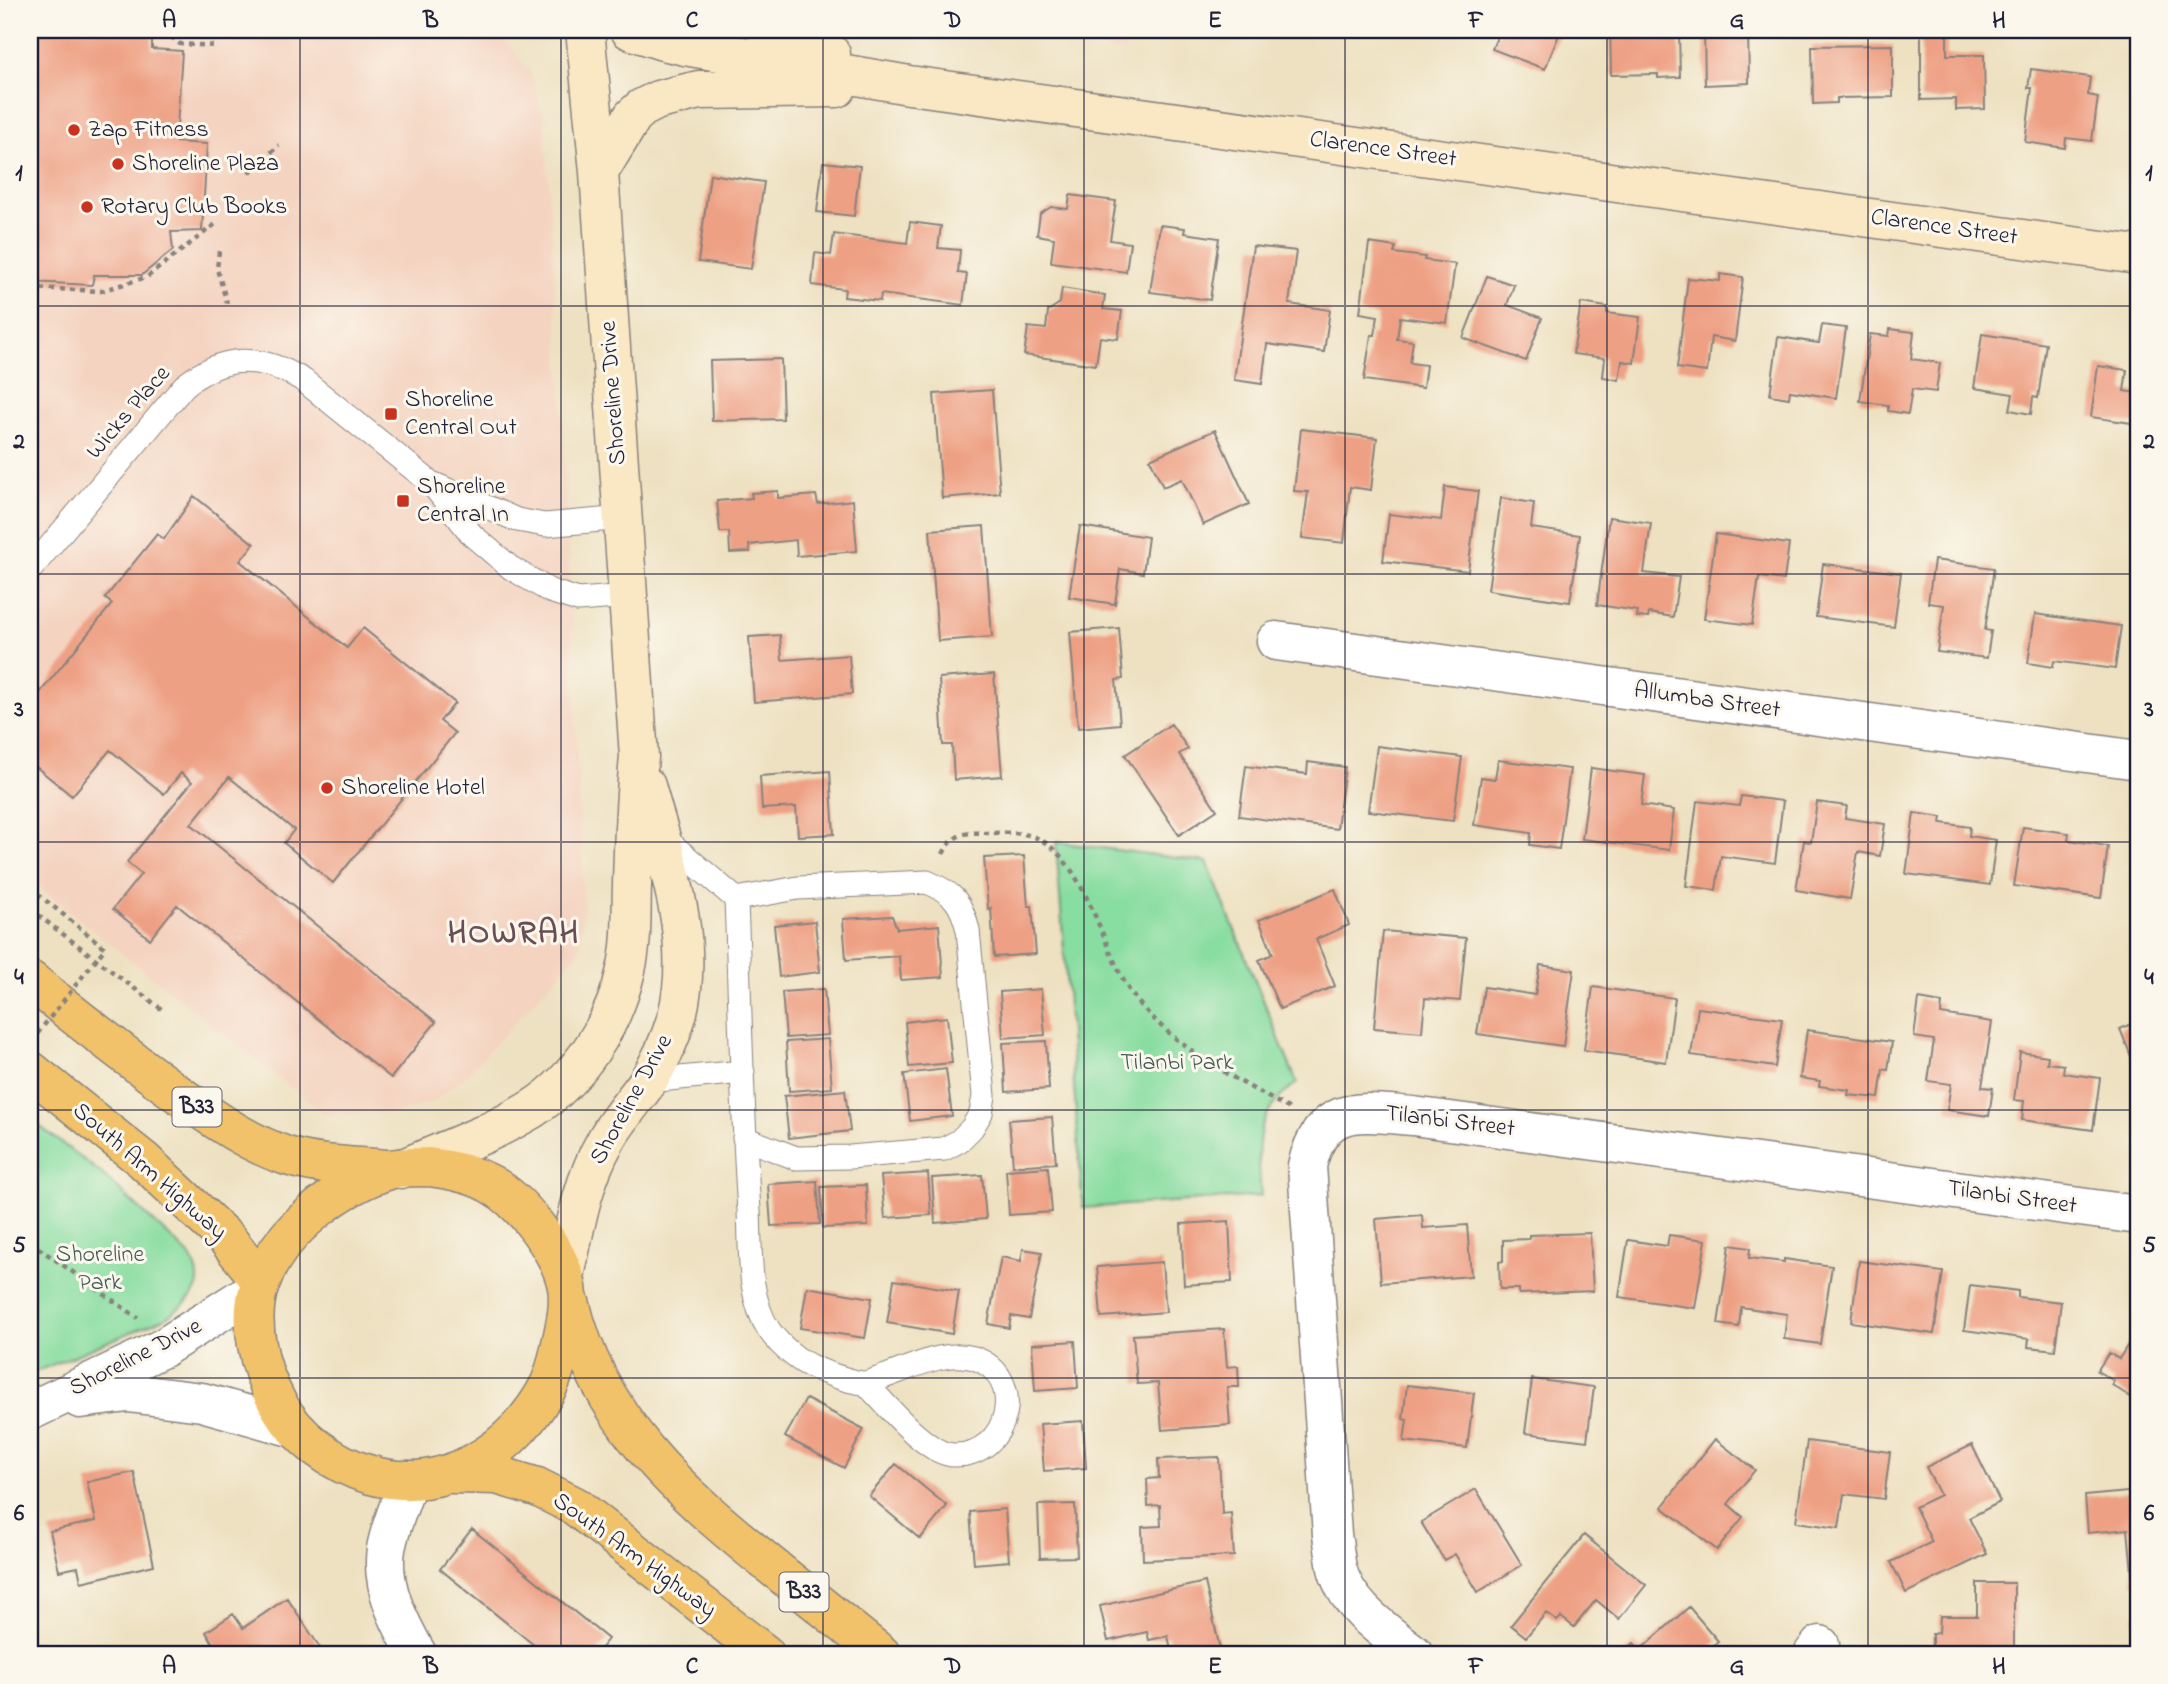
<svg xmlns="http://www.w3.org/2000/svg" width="2168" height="1684" font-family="'Indie Flower',sans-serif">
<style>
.built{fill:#f4d3c0}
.green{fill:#88dda0;stroke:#55806e;stroke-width:2}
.building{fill:#eea084}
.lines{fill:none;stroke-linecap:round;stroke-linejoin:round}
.lane-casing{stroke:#88827e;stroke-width:25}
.street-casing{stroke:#88827e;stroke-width:41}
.secondary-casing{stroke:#88827e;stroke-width:41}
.primary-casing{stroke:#88827e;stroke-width:41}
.path{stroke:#88827e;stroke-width:4.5;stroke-dasharray:5 5;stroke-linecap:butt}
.lane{stroke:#fff;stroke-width:23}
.street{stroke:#fff;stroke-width:38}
.secondary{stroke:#fae7c3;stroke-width:38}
.primary{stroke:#f2c26a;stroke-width:38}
.path-bridge{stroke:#88827e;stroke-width:4.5;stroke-dasharray:5 5;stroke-linecap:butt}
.grid{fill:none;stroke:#22223b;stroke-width:2;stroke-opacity:0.55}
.poi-dot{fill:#c8321e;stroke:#fbf7ec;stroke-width:2.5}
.labels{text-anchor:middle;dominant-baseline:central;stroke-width:6;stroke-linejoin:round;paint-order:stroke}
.shield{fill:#fbf7ec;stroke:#636270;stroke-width:2}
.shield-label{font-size:23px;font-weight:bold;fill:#22223b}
.poi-label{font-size:24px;fill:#22223b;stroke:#fbf7ec;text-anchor:start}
.street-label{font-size:24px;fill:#22223b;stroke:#fbf7ec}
.park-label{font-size:24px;fill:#415a59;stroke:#fbf7ec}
.district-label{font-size:32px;font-weight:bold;letter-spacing:2px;fill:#694e55;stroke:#fbf7ec}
.neatline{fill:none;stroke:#22223b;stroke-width:2.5}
.grid-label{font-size:23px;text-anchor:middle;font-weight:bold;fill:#22223b}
</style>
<rect width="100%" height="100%" fill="#fbf7ec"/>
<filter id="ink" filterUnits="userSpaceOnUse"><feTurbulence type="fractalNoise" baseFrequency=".0143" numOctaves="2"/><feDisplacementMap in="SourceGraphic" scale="14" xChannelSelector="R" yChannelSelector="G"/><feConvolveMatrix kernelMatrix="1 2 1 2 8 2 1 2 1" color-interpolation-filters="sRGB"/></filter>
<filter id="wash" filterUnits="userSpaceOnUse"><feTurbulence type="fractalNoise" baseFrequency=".00686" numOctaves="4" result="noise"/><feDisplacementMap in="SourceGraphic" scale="28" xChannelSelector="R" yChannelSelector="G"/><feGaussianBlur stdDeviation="1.57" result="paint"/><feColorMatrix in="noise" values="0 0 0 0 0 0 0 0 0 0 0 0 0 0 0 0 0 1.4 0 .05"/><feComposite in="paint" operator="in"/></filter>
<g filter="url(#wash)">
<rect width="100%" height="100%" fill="#eee1c1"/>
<path class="built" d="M30 30H497L531 73 543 114 546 142 563 417 584 906 579 952 467 1075 435 1101 397 1113 325 1115 30 880Z
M986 30H1125V52Z"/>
<path class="green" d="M1056 842 1207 862 1297 1083C1250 1117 1258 1145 1261 1196L1083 1208Z
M30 1119 102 1174 188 1254C211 1285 192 1300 165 1318L30 1374Z"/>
<g id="blocks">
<path class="building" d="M30 30H152V49L182 51 176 142 207 144 202 231 171 232 173 250 142 275H94L92 285 30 282Z
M1500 30H1561L1545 69 1492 49Z
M1610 30H1643V34L1679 33 1680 77 1658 78V74L1611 75Z
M1704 30H1748L1749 83 1705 85Z
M1921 33H1947V55H1984L1985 109 1956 110V99L1921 100Z
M1893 45V97L1837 98V103L1813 104 1812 46Z
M2031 69 2090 77 2088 95 2098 97 2092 141 2066 138 2065 148 2025 142 2032 88H2028Z
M823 162 860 166 854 216 817 212Z
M710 174 764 182 751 269 698 262Z
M1070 195 1116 201 1110 240 1130 243 1126 272 1051 262 1054 238 1037 235 1040 214 1051 207 1068 209Z
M910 222 941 226 938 248 960 250 958 273 967 274 963 305 881 294 880 301 844 297 845 289 812 285 815 253 831 255 834 234 907 243Z
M1160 225 1185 228 1184 233 1219 238 1210 300 1150 292Z
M1369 243 1396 247 1394 253 1425 257 1424 260 1455 264 1447 323 1400 317 1397 339 1413 341 1410 363 1426 365 1423 388 1364 380 1371 335H1375L1378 316 1360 313Z
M1253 246 1296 251 1289 304 1330 310 1324 352 1267 344 1262 384 1234 380Z
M1720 274 1743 277 1735 341 1711 337 1707 372 1677 368 1688 278 1720 281Z
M1487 276 1514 285 1507 305 1542 318 1526 361 1463 338Z
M1062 288 1105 295 1103 309 1122 311 1118 339 1100 337 1096 365 1024 355 1028 327 1046 329 1048 311 1060 303Z
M1581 303 1607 307V313L1640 317 1634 363 1622 361 1619 380 1603 377 1605 358 1573 354Z
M1822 325 1846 328 1836 398 1790 391 1789 398 1770 395 1778 337 1819 343Z
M1890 329 1914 332 1911 359 1940 363 1936 392 1912 389 1908 414 1888 411V405L1860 401 1870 334 1889 336Z
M1982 334 2046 344 2038 398 2033 397 2031 414 2010 410 2013 394 1974 388Z
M781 359 783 419 712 421 710 361Z
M2098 366 2127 370 2124 391 2138 393V424L2091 417Z
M992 390 1000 493 942 498 934 394Z
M1301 429 1377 438 1371 490 1350 487 1344 543 1302 538 1308 492 1294 491Z
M1215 430 1249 504 1203 525 1182 479 1163 487 1150 459Z
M1445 487 1478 491 1468 571 1383 561 1389 514 1441 520Z
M778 491V498L816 495 818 504 853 500 857 551 797 556 796 540 749 545 750 552 730 553 729 532H720L717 501 752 498 751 493Z
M194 496 254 544 240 561 347 648 363 628 455 703 440 721 455 733 333 883 284 843 294 830 229 777 191 824 436 1022 391 1078 177 905 150 939 113 909 141 874 127 862 192 782 181 773 164 794 110 750 72 796 30 762V705L112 604 105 598 157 534 164 539Z
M1501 498 1534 503 1531 528 1580 535 1570 602 1488 590Z
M1609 517 1651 523 1644 573 1679 577 1673 617 1649 613 1648 618 1637 617 1638 611 1597 605Z
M984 526 992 637 938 641 930 530Z
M1080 526 1148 537 1143 573 1120 569 1115 604 1069 597Z
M1716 534 1789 544 1784 580 1759 577 1752 625 1704 619Z
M1934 560 1994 568 1985 630 1991 631 1987 658 1937 652 1944 605 1928 603Z
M1823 564 1901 573 1894 627 1816 617Z
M2035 614 2121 626 2115 669 2054 661 2053 667 2028 663Z
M1119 628 1123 679 1116 680 1120 724 1078 728 1070 632Z
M780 635 782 660 849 655 852 694 754 702 749 637Z
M994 674 1002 776 954 780 952 745H943L939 678Z
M1171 724 1188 749 1179 754 1217 810 1179 835 1125 755Z
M1377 746 1462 757 1453 821 1368 811Z
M1498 760 1570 769 1559 849 1530 845 1531 833 1474 825 1481 777 1495 779Z
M1308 762 1345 767 1337 829 1239 816 1246 766 1307 774Z
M1591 768 1645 775 1641 805 1674 810 1669 850 1582 839Z
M830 771 834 834 798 836 796 807 762 809 760 776Z
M1741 796 1783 801 1775 863 1721 856 1716 890 1686 886 1697 801 1739 806Z
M1817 802 1847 806 1845 818 1885 824 1880 856 1858 852 1850 899 1796 890 1804 841 1811 842Z
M1914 813 1942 817 1941 823 1970 827 1969 836 1996 840 1990 885 1906 874Z
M2023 827 2069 833 2068 840 2108 846 2101 898 2014 886Z
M1024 856 1028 906H1032L1036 954 994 957 991 908 988 909 984 858Z
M1335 889 1349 925 1316 939 1335 986 1280 1009 1259 960 1273 954 1259 920Z
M892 916 897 929 939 925 943 977 901 980 899 956 846 960 843 919Z
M815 921 820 972 779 977 774 925Z
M1383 931 1466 938 1460 1001 1425 998 1422 1032 1374 1028Z
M1540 965 1574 970 1563 1046 1477 1034 1484 987 1535 995Z
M1593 987 1675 998 1666 1062 1584 1050Z
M824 989 828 1035 786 1038 782 992Z
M1041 989 1045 1035 1003 1038 1000 992Z
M1919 999 1942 1003 1941 1014 1992 1022 1982 1087 1993 1088 1989 1116 1947 1110 1951 1084 1928 1081 1934 1040 1914 1037Z
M1698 1008 1782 1019 1775 1067 1691 1055Z
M947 1017 952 1063 909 1067 905 1022Z
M2138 1021V1073L2120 1029Z
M1807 1030 1892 1042 1888 1070 1883 1069 1879 1098 1848 1095 1849 1090 1819 1086 1820 1081 1800 1078Z
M828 1039 832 1088 789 1091 786 1042Z
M1046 1041 1049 1089 1006 1092 1003 1043Z
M2020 1052 2048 1056 2047 1063 2064 1065 2063 1073 2100 1078 2093 1130 2022 1120 2024 1101 2014 1100Z
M946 1069 952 1116 910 1121 904 1074Z
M845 1090 850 1131 789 1138 784 1096Z
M1052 1117 1056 1163 1013 1166 1009 1120Z
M1048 1167 1052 1212 1009 1215 1006 1170Z
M928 1173 931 1215 885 1218 881 1176Z
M982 1175 986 1219 935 1223 932 1178Z
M817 1181 820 1224 771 1226 768 1184Z
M866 1185 868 1226 823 1228 821 1187Z
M1422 1215 1423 1228 1467 1225 1471 1276 1381 1283 1376 1219Z
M1229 1221 1232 1282 1184 1285 1181 1224Z
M1590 1233 1593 1291 1519 1294V1289H1500L1499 1262 1503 1261V1240L1529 1239V1235Z
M1669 1235 1706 1240 1695 1308 1619 1297 1628 1240 1667 1246Z
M1730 1245 1750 1248 1749 1258 1784 1262V1259L1832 1266 1820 1344 1784 1339 1787 1314 1741 1307 1739 1327 1718 1324Z
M1023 1249 1042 1252 1029 1319 1011 1316 1009 1328 988 1324 1001 1257 1021 1261Z
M1859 1261 1943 1272 1934 1334 1851 1322Z
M1162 1262 1166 1312 1101 1317 1097 1267Z
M894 1280 959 1291 952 1334 887 1323Z
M1970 1285 2018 1291V1297L2061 1302 2055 1350 2028 1347 2029 1339 1964 1330Z
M807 1287 872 1298 865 1338 800 1328Z
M1224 1329 1227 1367 1238 1366 1239 1387H1227L1230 1425 1162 1430 1158 1383 1137 1384 1133 1335Z
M1075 1341 1078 1388 1035 1391 1032 1344Z
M2129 1343 2138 1349V1402L2112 1385 2114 1381 2097 1371 2109 1353 2119 1359Z
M1532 1379 1594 1387 1587 1441 1525 1433Z
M1407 1385 1474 1393 1467 1448 1404 1441 1407 1420 1403 1419Z
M806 1399 864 1429 844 1468 785 1437Z
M1083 1421 1086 1468 1044 1471 1040 1424Z
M1715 1439 1755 1470 1728 1504 1743 1517 1717 1550 1662 1507Z
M1807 1441 1890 1452 1884 1499 1844 1494 1839 1528 1796 1522Z
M1972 1445 2000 1502 1969 1518 1987 1554 1906 1593 1891 1562 1932 1542 1915 1507 1940 1495 1926 1467Z
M1219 1457 1222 1514 1231 1513 1234 1556 1143 1560 1142 1527 1161 1526 1160 1505 1148 1506 1147 1479 1159 1478 1158 1459Z
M896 1464 947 1506 920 1539 869 1496Z
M134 1472 154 1565 81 1582 78 1567 59 1571 50 1531 96 1521 87 1482Z
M1476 1489 1522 1565 1478 1592 1455 1554 1444 1560 1421 1522Z
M2138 1491V1583H2133L2128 1529 2088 1533 2085 1496Z
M1075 1504 1077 1557 1040 1558 1038 1505Z
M1005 1509 1009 1561 974 1564 970 1512Z
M472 1529 608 1639 596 1654H545L440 1569Z
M1584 1535 1646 1585 1619 1619 1596 1600 1574 1627 1561 1617 1557 1621 1546 1613 1526 1637 1511 1625Z
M1205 1582 1220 1649 1196 1654H1172L1168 1636 1149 1640 1147 1632 1108 1641 1100 1606Z
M1977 1583H2014V1654H1932V1634L1939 1633 1940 1616H1977Z
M287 1598 323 1652 319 1654H219L206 1632 233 1614 243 1628Z
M1689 1607 1718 1641 1704 1654H1621L1634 1643 1640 1650Z
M2134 1615H2138V1654H2135Z"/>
</g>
</g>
<g filter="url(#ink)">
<use href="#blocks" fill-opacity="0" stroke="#88827e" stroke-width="2"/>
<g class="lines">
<g class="lane-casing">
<path id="lane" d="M434 484 517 520 545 525 623 518
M30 570 184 386C223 354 260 354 303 380L431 483 472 535 511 568 550 591 578 600 629 596
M662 836 736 899C740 1003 742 1107 749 1211 751 1249 747 1296 769 1330 780 1346 799 1362 817 1369 832 1375 847 1381 863 1383 869 1383 877 1379 883 1377 911 1368 945 1349 974 1358 1028 1376 1010 1457 953 1455 925 1454 886 1403 865 1383
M736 899 798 888 927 882C954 893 961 902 968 930L984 1096 981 1113 972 1128 959 1141 944 1149 850 1157 796 1158 744 1138
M648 1081 743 1072"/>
</g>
<g class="street-casing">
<path id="street" d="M1276 641 2138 760
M80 1399 128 1393 202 1402 294 1428
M30 1411 163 1348 259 1287
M408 1480C401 1503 390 1526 386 1549 380 1587 400 1623 417 1654
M1414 1654C1385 1631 1347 1607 1337 1568 1335 1557 1334 1546 1332 1535L1307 1166C1322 1102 1360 1112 1413 1116L2138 1215
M1813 1654 1820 1645"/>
</g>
<g class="secondary-casing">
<path id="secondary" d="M630 30 663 41 685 46 909 85 2138 255
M767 30 831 54
M599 172 633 116 642 108 658 100 699 90 837 88
M401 1169C445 1150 491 1134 532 1109 579 1079 614 1024 626 970 633 942 631 913 632 885 633 842 635 799 639 757L599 172 585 30
M565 1277C574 1231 582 1181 606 1140 617 1120 633 1102 646 1084 660 1063 670 1040 677 1016 697 940 666 859 646 786"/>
</g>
<g class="primary-casing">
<path id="primary" d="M30 980C82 1022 134 1063 188 1101 219 1122 250 1144 287 1156 318 1166 355 1166 388 1169
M30 1070 143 1160 227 1239 261 1281
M429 1167C478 1173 505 1185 536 1226 549 1243 563 1264 567 1287 570 1305 565 1326 561 1344 558 1358 555 1373 549 1385 516 1450 444 1496 371 1475 332 1464 296 1437 277 1402 259 1369 247 1321 260 1284 279 1231 339 1185 392 1169 403 1166 417 1168 429 1167Z
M570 1302C598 1420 678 1491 769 1564 806 1594 844 1624 881 1654
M452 1474 497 1475 537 1487 575 1506 765 1654"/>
</g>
<path class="path" d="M163 30 180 44 216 46
M249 173 279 145
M219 251 217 269 227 303
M30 288 101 291 147 277 218 222
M943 854C954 833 964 832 987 833 1004 833 1024 831 1039 839 1086 863 1103 951 1131 993 1138 1003 1148 1013 1156 1021 1194 1058 1244 1084 1290 1109
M30 909 164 1011
M30 1242 138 1318"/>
<use href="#lane" class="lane"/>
<use href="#street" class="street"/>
<use href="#secondary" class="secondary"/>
<use href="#primary" class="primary"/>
<path class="path-bridge" d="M30 888 105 948 30 1043"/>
</g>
</g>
<path class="grid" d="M300 30V1654M561 30V1654M823 30V1654M1084 30V1654M1345 30V1654M1607 30V1654M1868 30V1654M30 306H2138M30 574H2138M30 842H2138M30 1110H2138M30 1378H2138"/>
<g class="poi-dot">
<circle cx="74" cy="130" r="7"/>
<circle cx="118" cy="164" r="7"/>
<circle cx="87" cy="207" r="7"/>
<rect x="384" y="407" width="14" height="14" rx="3.5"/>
<rect x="396" y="494" width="14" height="14" rx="3.5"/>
<circle cx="327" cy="788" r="7"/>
</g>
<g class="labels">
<g class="shield">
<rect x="172.5" y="1087.5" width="49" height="39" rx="5"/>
<rect x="779.5" y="1572.5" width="49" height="39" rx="5"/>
</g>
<g class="shield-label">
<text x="197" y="1107">B33</text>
<text x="804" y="1592">B33</text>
</g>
<g class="poi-label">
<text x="88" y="130">Zap Fitness</text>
<text x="132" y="164">Shoreline Plaza</text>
<text x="101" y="207">Rotary Club Books</text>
<text x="405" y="400">Shoreline<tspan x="405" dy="28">Central Out</tspan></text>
<text x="417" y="487">Shoreline<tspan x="417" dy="28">Central In</tspan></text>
<text x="341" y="788">Shoreline Hotel</text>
</g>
<g class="street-label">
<text transform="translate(1383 150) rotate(8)">Clarence Street</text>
<text transform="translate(1944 228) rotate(8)">Clarence Street</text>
<text transform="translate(614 393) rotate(-94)">Shoreline Drive</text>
<text transform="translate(129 413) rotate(-49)">Wicks Place</text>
<text transform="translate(1707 701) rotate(8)">Allumba Street</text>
<text transform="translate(632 1100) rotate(-61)">Shoreline Drive</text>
<text transform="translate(1450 1122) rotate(7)">Tilanbi Street</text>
<text transform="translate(149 1172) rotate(41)">South Arm Highway</text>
<text transform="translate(2012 1198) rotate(8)">Tilanbi Street</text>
<text transform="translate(136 1358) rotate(-27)">Shoreline Drive</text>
<text transform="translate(634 1556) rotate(36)">South Arm Highway</text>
</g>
<g class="park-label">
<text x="1177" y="1063">Tilanbi Park</text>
<text x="100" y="1255">Shoreline<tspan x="100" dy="28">Park</tspan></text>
</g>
<g class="district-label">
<text x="514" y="934">HOWRAH</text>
</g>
</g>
<rect width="2168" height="1684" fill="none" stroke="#fbf7ec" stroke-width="77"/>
<rect x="38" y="38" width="2092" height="1608" class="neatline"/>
<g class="grid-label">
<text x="169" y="27">A</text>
<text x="431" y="27">B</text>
<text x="692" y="27">C</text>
<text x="953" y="27">D</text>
<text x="1215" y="27">E</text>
<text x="1476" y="27">F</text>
<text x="1737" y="27">G</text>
<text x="1999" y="27">H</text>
<text x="19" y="180">1</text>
<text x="2149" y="180">1</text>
<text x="19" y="448">2</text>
<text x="2149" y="448">2</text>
<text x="19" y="716">3</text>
<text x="2149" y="716">3</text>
<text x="19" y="984">4</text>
<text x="2149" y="984">4</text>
<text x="19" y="1252">5</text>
<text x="2149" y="1252">5</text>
<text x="19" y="1520">6</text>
<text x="2149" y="1520">6</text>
<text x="169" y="1673">A</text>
<text x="431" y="1673">B</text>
<text x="692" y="1673">C</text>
<text x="953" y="1673">D</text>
<text x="1215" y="1673">E</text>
<text x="1476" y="1673">F</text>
<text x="1737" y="1673">G</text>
<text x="1999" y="1673">H</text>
</g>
</svg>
